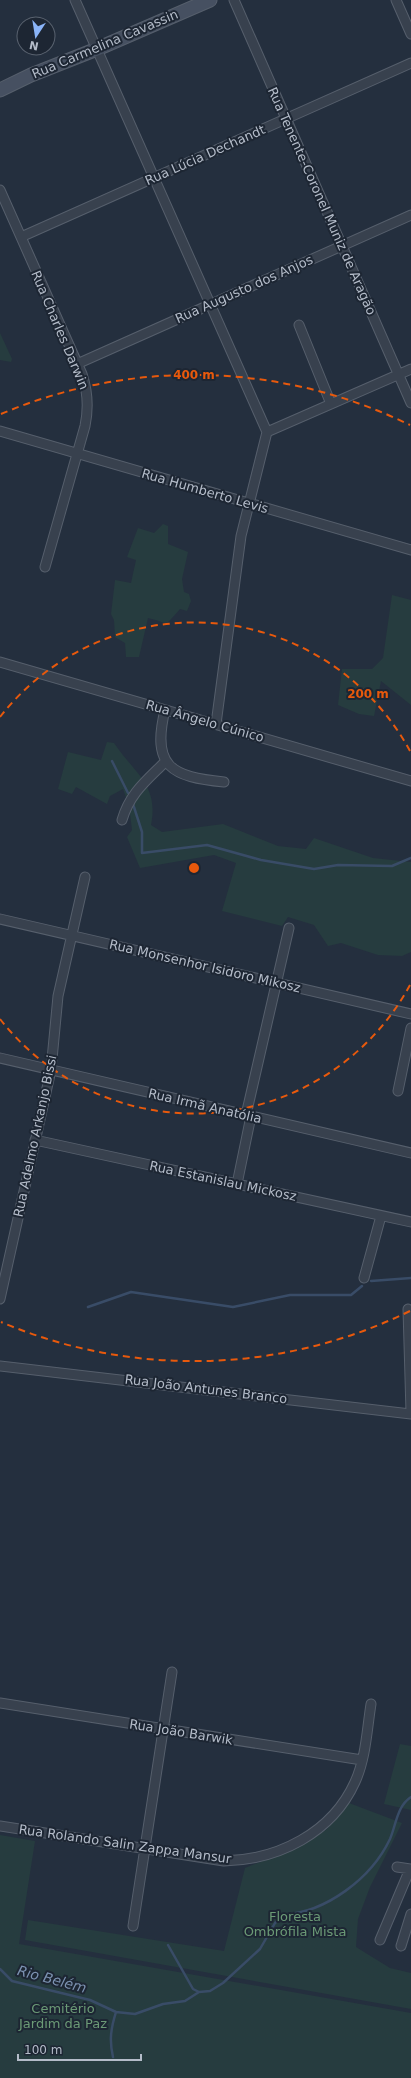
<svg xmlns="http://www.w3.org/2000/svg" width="411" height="2078" font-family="'DejaVu Sans',sans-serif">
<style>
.green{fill:#263c3f}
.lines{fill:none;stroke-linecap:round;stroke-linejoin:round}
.stream{stroke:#394c67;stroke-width:2.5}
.minor-casing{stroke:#565f6c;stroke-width:11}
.secondary-casing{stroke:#565f6c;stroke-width:15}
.minor{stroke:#38414e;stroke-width:9}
.secondary{stroke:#465061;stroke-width:13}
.ring{fill:none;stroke:#e8590c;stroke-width:2;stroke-dasharray:7 5}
.labels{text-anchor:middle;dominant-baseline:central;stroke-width:4;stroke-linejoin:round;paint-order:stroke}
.street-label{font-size:13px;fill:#b4bcc9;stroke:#1d2633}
.park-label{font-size:13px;fill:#6b9a76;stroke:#1d2633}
.water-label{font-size:14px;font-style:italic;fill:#7c92b1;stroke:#1d2633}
.centre{fill:#e8590c;stroke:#1d2633;stroke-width:2}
.ring-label{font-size:12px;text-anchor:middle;font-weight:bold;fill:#e8590c;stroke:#1d2633;stroke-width:4;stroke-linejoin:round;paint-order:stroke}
</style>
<rect width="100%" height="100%" fill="#242f3e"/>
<path class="green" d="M0 333 12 359 11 362 0 360Z
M163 524 168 526V544L188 552 182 579 184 592 189 594 191 601 187 611 180 609C162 629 171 623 148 618L139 657H126L125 643 115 637 114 620 111 614 115 580 131 583 136 560 127 557 138 528 154 533Z
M392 595 411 600V705L381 681 374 716 359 714 338 705 342 669H372L383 658Z
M107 742 114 743C135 774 159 785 151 825L162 832 223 824 278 846 306 849 314 838 373 858 411 862V952L402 956 378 955 341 943 328 946 314 925 288 917 282 926 222 911 236 863 214 855 140 868 127 837 132 830 129 806 123 789 110 796 107 804 76 787 72 794 58 789 68 752 101 760Z
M400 1744 411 1746V1810L384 1804Z
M349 1803 402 1823 370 1887 358 1919 356 1947 390 1968 411 1973V2009L25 1940 28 1920 224 1951 245 1868 305 1844 327 1829Z
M0 1835 35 1841 19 1944 411 2013V2078H0Z"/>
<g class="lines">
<path class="stream" d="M112 761 128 793
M133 804 142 832V853L207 845 261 860 314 869 338 865 392 866 411 858
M371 1281 411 1278
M88 1307 131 1292 233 1307 290 1295H351L362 1286
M168 1945 193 1989 199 1992
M0 1969 12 1981 90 2000 116 2012 135 2014 163 2004 185 2001 199 1992 210 1991 223 1983 260 1949 275 1923 283 1915C326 1912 371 1879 390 1839 396 1825 397 1806 411 1797
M113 2057C109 2040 111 2028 116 2012"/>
<g class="minor-casing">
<path id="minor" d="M75 0 267 432 241 536 216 724
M234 0 411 403
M396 0 411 34
M0 190 82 374C88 392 89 407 85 426L45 567
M21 237 411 63
M299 325 331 404
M77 364 411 215
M0 431 411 550
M267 432 411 369
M0 662 411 781
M165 710C151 767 172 777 224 782
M122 820C130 793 146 781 165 762
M0 919 411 1014
M0 1058 411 1153
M398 1091 411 1028
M246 1115 289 928
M35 1140 411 1222
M237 1184 251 1116
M364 1278 381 1216
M0 1299 51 1070 58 996 85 877
M408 1309 411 1412
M0 1366 411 1414
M0 1703 362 1760
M0 1826 224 1861C278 1860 332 1833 355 1782 366 1758 367 1729 371 1704
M397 1867 411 1869
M133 1926 172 1672
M380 1940 410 1869
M401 1946 411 1914"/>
</g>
<g class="secondary-casing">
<path id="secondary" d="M0 90 31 75 97 49 210 0"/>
</g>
<use href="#minor" class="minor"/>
<use href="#secondary" class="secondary"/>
</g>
<g class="ring">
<path d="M410 985A246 246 0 0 1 0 1019M0 717A246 246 0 0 1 410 751"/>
<path d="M410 1311A493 493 0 0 1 1 1322M1 414A493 493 0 0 1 410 425"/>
</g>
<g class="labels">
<g class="street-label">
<text transform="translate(105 44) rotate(-23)">Rua Carmelina Cavassin</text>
<text transform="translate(205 155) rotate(-24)">Rua Lúcia Dechandt</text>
<text transform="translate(322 201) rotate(66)">Rua Tenente-Coronel Muniz de Aragão</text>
<text transform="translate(244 289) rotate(-24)">Rua Augusto dos Anjos</text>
<text transform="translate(60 330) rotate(67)">Rua Charles Darwin</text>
<text transform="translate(205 491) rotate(16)">Rua Humberto Levis</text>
<text transform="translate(205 721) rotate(16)">Rua Ângelo Cúnico</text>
<text transform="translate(205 966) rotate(13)">Rua Monsenhor Isidoro Mikosz</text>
<text transform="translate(205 1106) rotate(13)">Rua Irmã Anatólia</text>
<text transform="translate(35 1136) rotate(-78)">Rua Adelmo Arkanjo Bissi</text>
<text transform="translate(223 1181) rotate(12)">Rua Estanislau Mickosz</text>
<text transform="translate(206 1389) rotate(7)">Rua João Antunes Branco</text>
<text transform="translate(181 1732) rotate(9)">Rua João Barwik</text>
<text transform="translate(125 1844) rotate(8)">Rua Rolando Salin Zappa Mansur</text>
</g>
<g class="park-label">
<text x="295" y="1916">Floresta<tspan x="295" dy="15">Ombrófila Mista</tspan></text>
<text x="63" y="2008">Cemitério<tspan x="63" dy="15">Jardim da Paz</tspan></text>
</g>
<g class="water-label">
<text transform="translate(52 1979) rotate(15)">Rio Belém</text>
</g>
</g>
<circle cx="194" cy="868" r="6" class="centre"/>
<g class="ring-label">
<text x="194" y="379">400 m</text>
<text x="368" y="698">200 m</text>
</g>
<g transform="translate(36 36) rotate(192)"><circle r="19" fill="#1d2633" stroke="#59626f"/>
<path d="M0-3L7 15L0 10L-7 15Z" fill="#8ab4f8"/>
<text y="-6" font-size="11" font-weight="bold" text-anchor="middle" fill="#b4bcc9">N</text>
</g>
<path d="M18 2054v6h123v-6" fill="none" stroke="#b4bcc9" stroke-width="2"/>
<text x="24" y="2054" font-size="12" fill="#b4bcc9" stroke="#1d2633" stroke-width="3" paint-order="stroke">100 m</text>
</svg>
